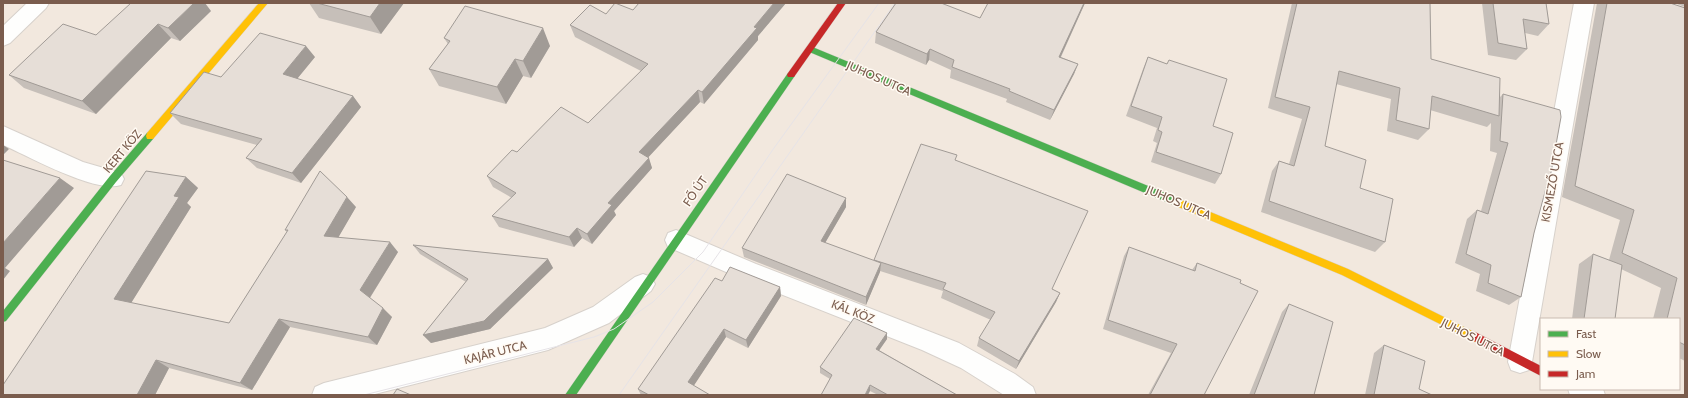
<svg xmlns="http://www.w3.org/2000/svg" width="1688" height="398" font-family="Cabin,sans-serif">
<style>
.residential{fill:#f2e8de;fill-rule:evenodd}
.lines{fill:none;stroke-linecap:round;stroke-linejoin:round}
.street-casing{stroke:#d7d1cb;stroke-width:2}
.fast-casing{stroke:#d9d2cb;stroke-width:1}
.slow-casing{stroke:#d9d2cb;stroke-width:1}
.jam-casing{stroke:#d9d2cb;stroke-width:1}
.street{fill:#fefefd;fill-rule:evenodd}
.fast{fill:#4caf50;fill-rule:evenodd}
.slow{fill:#ffc107;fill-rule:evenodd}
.jam{fill:#c62828;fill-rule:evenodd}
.tram{stroke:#e6e3e7;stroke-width:1}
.wall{fill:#c6bfb9}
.shaded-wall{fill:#a19b96}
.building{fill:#e6ded7;stroke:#a19b96}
.labels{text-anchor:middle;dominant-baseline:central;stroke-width:3;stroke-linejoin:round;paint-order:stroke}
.street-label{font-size:12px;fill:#7a5c4d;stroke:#fffaf3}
</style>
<rect width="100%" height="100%" fill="#f9f5f0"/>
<path class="residential" d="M3 3H1685V395H3ZM1541 319H1679V389H1541Z"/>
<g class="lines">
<g class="street-casing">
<path id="street" d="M27 3H49L46 8 10 43 3 46V26Z
M1574 3H1594L1532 362 1529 370 1520 373 1511 370 1508 362Z
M3 126 83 162 121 173 124 179 121 185C96 194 28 156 3 145Z
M676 230 756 264 959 343 1015 374 1033 387 1036 395H1004L961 368 922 350 740 278 668 247 665 240 668 233Z
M643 274 651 277 655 284 651 291 609 323 548 350 371 395H312L315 387 324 383 545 328 593 307 635 277Z
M1568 389H1603L1605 395H1570Z"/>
</g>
<g class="fast-casing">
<path id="fast" d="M810 46 1182 200 1184 203 1182 206 1179 207 1176 206 807 51 806 49Z
M791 72 794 73 795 75 794 77 576 395H565L788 73Z
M150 132 153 133 154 136 153 139 116 182 6 321 3 322V311L110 176 147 133Z"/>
</g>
<g class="slow-casing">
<path id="slow" d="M259 3H268L153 139H147L146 136 147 133Z
M1179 199 1348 269 1478 334 1480 337 1478 340 1475 342 1472 340 1342 275 1176 206 1174 203 1176 200Z"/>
</g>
<g class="jam-casing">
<path id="jam" d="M838 3H846L794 77H788L787 75 788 73Z
M1475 332 1541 366V376L1472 340 1470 337 1472 334Z"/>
</g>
<use href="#street" class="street"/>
<use href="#fast" class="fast"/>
<use href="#slow" class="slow"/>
<use href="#jam" class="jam"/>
<path class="tram" d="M364 395 594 337 614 329 653 302 703 252 774 148 879 3
M619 395 895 3"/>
</g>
<path class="wall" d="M309 3H404L381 34 319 18Z
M639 3H786L758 36V40L704 104 700 102 648 157 652 168 614 211 616 215 592 244 582 238 574 247 499 227 492 216 512 198 493 187 487 176 517 152 588 123 641 71 575 37 570 25 606 14 633 10Z
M988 3H1085L1061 57 1078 64 1074 74 1050 120 1006 102 1007 99 950 78 951 70 929 60 926 65 875 43 876 32 980 18Z
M1292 3H1430L1431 59 1500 97 1503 94 1550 178 1548 180 1534 233 1521 297 1509 305 1476 291 1480 274 1455 263 1467 219 1477 210 1481 211 1497 153 1490 151 1491 123 1487 127 1430 110 1429 129 1418 140 1387 131 1391 99 1336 84 1325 146 1360 188 1385 242 1375 252 1261 212 1272 171 1279 161 1289 164 1302 119 1268 108Z
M1482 3H1546L1549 24 1538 36 1525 33 1527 49 1516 60 1488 55Z
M1597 3H1670L1685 8V361L1679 358V319H1653L1661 288 1621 269 1615 319H1572L1579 264 1593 254 1609 260 1620 220 1562 197Z
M1674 3H1685V7Z
M211 11 180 41 171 38 96 114 24 88 9 75 96 35Z
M444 38 550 46 531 78 523 76 506 104 439 86 429 69 448 44Z
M315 57 297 79 353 96 361 107 301 183 257 168 246 158 257 145 181 124 170 113 221 77Z
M1148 57 1167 64 1169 60 1213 126 1221 174 1215 184 1151 162 1157 143 1153 141 1157 128 1126 116 1143 69Z
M956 160 1052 289 1060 293 1056 302 1016 369 977 346 979 338 991 320 941 298 943 291 880 271 866 305 744 257 742 248 846 198V207L825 243 874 261V260Z
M186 177 198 188 187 203 191 207 131 303 229 323 287 232 285 230 356 207 338 237 398 252 370 298 392 317 377 345 290 327 252 390 169 368 155 395H3Z
M413 245 548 259 553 268 490 329 431 343 423 335 466 282 420 254Z
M1129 247 1192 270 1197 263 1204 395H1148L1171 353 1103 329 1124 256Z
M722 281 780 287 781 296 748 348 726 337 693 386 710 395H641L638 389Z
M1289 304 1314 395H1249L1282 312Z
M887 333V339L879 350 957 395H878L870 391 830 379 820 373V367Z
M1384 345 1419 389 1432 395H1365L1374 353Z"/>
<path class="shaded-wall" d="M194 3H205L211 11 180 41 168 28Z
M380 3H404L381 34 370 17Z
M774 3H786L758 36V40L704 104 702 92 754 27Z
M1084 3H1085L1056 67 1059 57Z
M158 24 171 38 96 114 82 101Z
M543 28 550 46 531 78 523 61Z
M306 46 315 57 292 85 283 74Z
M930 49 929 60 926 65 927 54Z
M515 59 523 76 506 104 497 87Z
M1078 64 1074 74 1050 120 1054 110Z
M698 90 700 102 643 163 639 152Z
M353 96 361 107 301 183 292 173Z
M3 145 9 149 3 155Z
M649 158 652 168 614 211 616 215 592 244 587 234 608 203Z
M186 177 198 188 187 203 191 207 128 308 114 299 174 196Z
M60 178 74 188 5 268 10 271 3 280V243Z
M347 197 356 207 334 245 324 236Z
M846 198V207L821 250V241Z
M577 228 582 238 574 247 569 237Z
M390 242 398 252 369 299 360 290Z
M548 259 553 268 490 329 431 343 423 335Z
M881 263 880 272 866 305V297Z
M780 287 781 296 748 348 746 340Z
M1060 293 1056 302 1016 369 1019 361Z
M383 308 392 317 377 345 368 337Z
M279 319 290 327 252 390 240 383Z
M724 329 726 337 691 390 688 382Z
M887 333V339L876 355V349Z
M156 360 169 368 155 395H137Z
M870 385V391L868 395H865Z"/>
<path class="building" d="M131 3H194L168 28 158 24 82 101 9 75 63 24 96 35Z
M317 3H380L370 17Z
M615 3 633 10 639 3H774L754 27 757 28 702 92 698 90 639 152 649 158 608 203 612 205 587 234 577 228 569 237 492 216 516 193 487 176 512 150 517 152 561 107 588 123 648 64 570 25 590 5 606 14Z
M896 3H941L980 18 988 3H1084L1059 57 1078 64 1054 110 1009 91 1010 89 952 67 954 60 930 49 927 54 876 32Z
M1297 3H1430L1431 59 1500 78 1499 116 1432 96 1429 129 1396 120 1400 88 1339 71 1325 146 1366 160 1360 188 1393 199 1385 242 1269 201 1279 161 1294 166 1310 107 1275 97Z
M1493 3H1546L1549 24 1523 19 1527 49 1498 43Z
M1607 3H1670L1685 8V345L1679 342V319H1667L1677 278 1622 253 1634 210 1575 186Z
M465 6 543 28 523 61 515 59 497 87 429 69 450 41 444 38Z
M260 33 306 46 283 74 353 96 292 173 246 158 262 139 170 113 204 72 221 77Z
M1148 57 1167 64 1169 60 1227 79 1213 126 1233 133 1221 174 1156 152 1162 132 1158 130 1162 117 1131 106Z
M1503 94 1560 110 1561 117 1550 178 1549 177 1534 233 1521 297 1488 283 1491 265 1466 254 1477 210 1488 214 1508 143 1500 141Z
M921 144 957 155 955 160 1088 211 1052 289 1060 293 1019 361 979 338 995 312 943 289 946 283 874 260Z
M3 160 60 178 3 243Z
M146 171 186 177 174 196 179 197 114 299 229 323 288 230H285L320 171 347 197 324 236 390 242 360 290 383 308 368 337 279 319 240 383 156 360 137 395H3V385Z
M787 174 846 198 821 241 881 263 866 297 742 248Z
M413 245 548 259 484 321 423 335 468 279Z
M1129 247 1195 271 1197 263 1241 280 1240 283 1258 291 1204 395H1150L1177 344 1108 320Z
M1593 254 1622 265 1615 319H1584Z
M730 267 780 287 746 340 724 329 688 382 710 395H649L638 389 715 278 722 281Z
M1289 304 1333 322 1314 395H1254Z
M854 318 887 333 876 349 957 395H888L870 385 865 395H821L832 375 820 367Z
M1384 345 1425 361 1419 389 1432 395H1374Z
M397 389 411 395H393Z"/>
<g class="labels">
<g class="street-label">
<text transform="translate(879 78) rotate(24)">JUHOS UTCA</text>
<text transform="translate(122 151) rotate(-50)">KERT KÖZ</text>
<text transform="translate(1552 182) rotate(-80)">KISMEZŐ UTCA</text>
<text transform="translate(695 191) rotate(-55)">FŐ ÚT</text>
<text transform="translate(1179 202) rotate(23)">JUHOS UTCA</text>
<text transform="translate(853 311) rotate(21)">KÁL KÖZ</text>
<text transform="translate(1473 337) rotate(27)">JUHOS UTCA</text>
<text transform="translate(495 352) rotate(-14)">KAJÁR UTCA</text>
</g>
</g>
<rect width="1688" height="398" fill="none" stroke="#7a5c4d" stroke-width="8"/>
<rect x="1540" y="318" width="140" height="72" fill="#fffaf3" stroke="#cabbb1"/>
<rect x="1548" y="331" width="20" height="6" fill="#4caf50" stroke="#cabbb1"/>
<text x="1576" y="338" font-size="12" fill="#7a5c4d">Fast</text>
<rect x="1548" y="351" width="20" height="6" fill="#ffc107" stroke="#cabbb1"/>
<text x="1576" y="358" font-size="12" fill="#7a5c4d">Slow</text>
<rect x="1548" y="371" width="20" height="6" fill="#c62828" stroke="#cabbb1"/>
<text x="1576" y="378" font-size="12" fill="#7a5c4d">Jam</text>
</svg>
